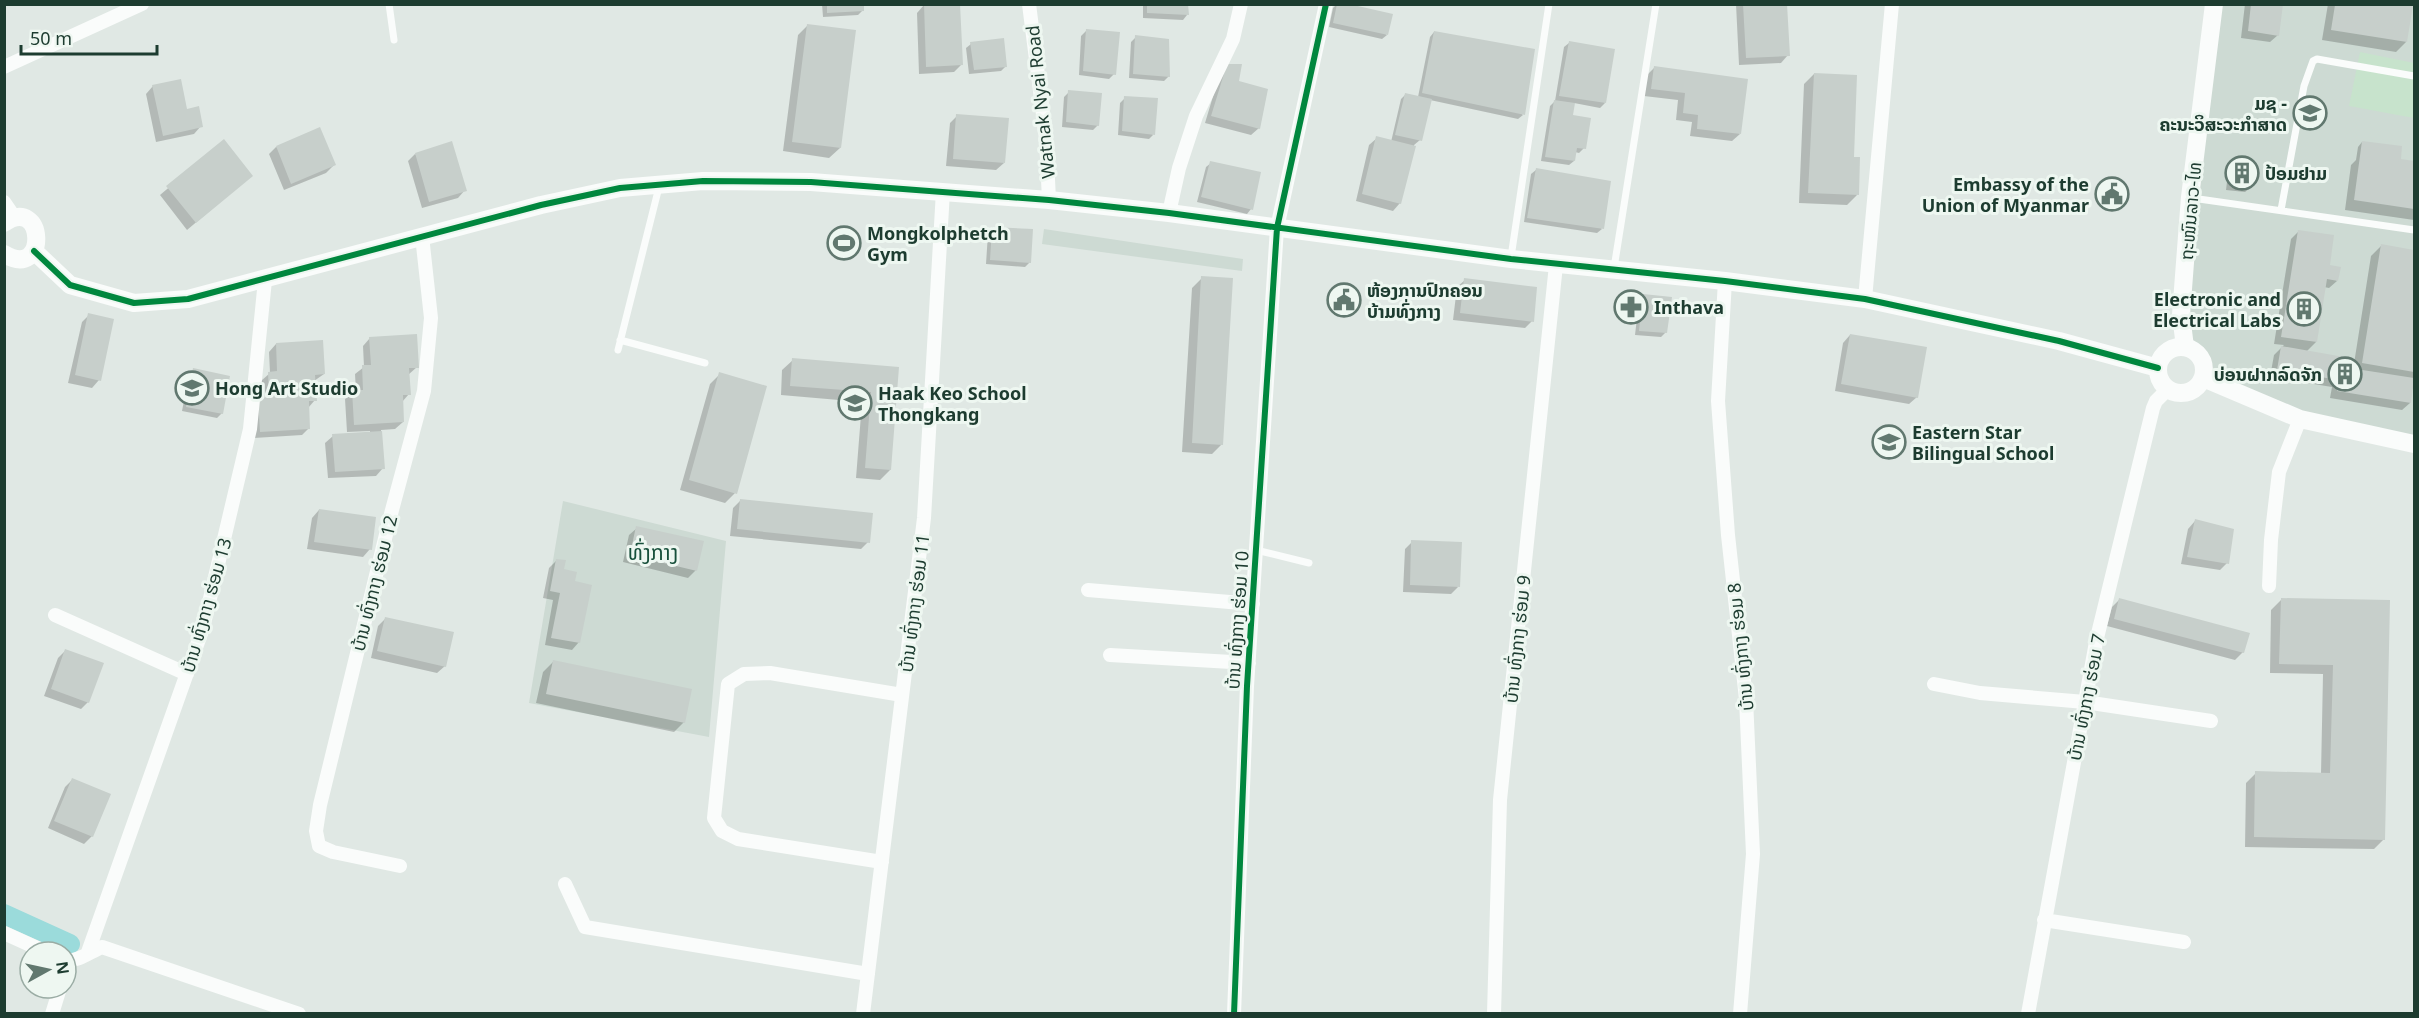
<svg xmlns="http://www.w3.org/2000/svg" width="2419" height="1018" font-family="'Noto Sans','Noto Sans Lao',sans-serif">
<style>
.built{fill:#cddad3}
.green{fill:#c7e3cc}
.shadow{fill:#0003}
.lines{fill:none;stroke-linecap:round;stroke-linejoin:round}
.canal{stroke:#9bdbdb;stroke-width:20}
.building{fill:#c7cfcb}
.service{stroke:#fafcfb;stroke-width:7}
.minor{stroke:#fafcfb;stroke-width:14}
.tertiary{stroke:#fafcfb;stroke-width:18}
.cycleway-casing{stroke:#eef7f1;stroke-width:10}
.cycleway{stroke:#00873e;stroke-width:6}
.labels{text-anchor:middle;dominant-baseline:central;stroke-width:6;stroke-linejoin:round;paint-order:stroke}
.street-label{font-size:18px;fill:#1d3c30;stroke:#eef7f1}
.poi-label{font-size:18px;font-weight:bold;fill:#1d3c30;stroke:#eef7f1;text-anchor:start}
.quarter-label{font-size:21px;fill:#17503b;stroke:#eef7f1}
</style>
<rect width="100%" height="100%" fill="#e0e8e4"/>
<path class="built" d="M2220 5H2414V436L2305 413 2211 374 2209 360 2204 351 2192 341 2189 318 2193 221Z
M1044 229 1243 259 1242 271 1042 244Z
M563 501 726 541 709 737 529 703Z"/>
<path class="green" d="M2360 52 2414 63V118L2349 106Z"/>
<path class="shadow" d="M822 4H863V10L858 15 823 17Z
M1143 4H1186L1187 15 1183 20 1143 18Z
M1337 4 1387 35 1382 39 1329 27 1333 8Z
M1736 4H1786L1788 55 1781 63 1739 65Z
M2245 4H2282L2278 35 2270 42 2241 38Z
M2328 4H2412L2406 42 2396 52 2322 40Z
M924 5 961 65 954 72 919 74 917 13Z
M808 25 840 148 829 158 783 151 798 35Z
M1086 31 1114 74 1109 79 1079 75 1081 36Z
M1434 32 1523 115 1518 119 1430 100 1420 140 1414 145 1400 203 1393 211 1356 201 1369 145 1377 138 1391 142 1401 99 1406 94 1418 97 1430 37Z
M1136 37 1169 76 1164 81 1129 78 1131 42Z
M1569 43 1605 103 1600 108 1574 103 1571 116 1584 148 1579 153 1575 152 1574 161 1569 165 1541 161 1550 106 1555 101 1564 47Z
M971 44 1006 66 1001 71 969 74 966 48Z
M1227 66 1238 82 1259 128 1251 135 1205 123 1220 73Z
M1654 68 1740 134 1732 141 1690 136 1692 122 1676 120 1678 100 1644 96 1647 75Z
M1814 74 1852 158 1857 195 1847 205 1799 203 1804 84Z
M153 86 186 111 201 126 194 134 156 142 146 94Z
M1069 92 1098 125 1093 130 1062 127 1064 97Z
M1125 98 1153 135 1149 139 1118 135 1120 103Z
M957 116 1004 163 996 170 946 166 950 123Z
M224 141 251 176 187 230 160 195Z
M2362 142 2397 160 2414 163V220L2345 210 2351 165 2356 160 2358 147Z
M276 147 334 165 326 173 284 190 269 154Z
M415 154 465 190 458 198 422 208 408 161Z
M2234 160 2250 188 2245 192 2226 190 2229 165Z
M1211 163 1251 209 1247 214 1197 202 1206 167Z
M1536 170 1602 229 1597 233 1524 222 1531 174Z
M993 228 1030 262 1025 267 986 264 988 233Z
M2299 231 2337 281 2329 288 2324 287 2316 342 2306 352 2341 368 2353 370 2371 256 2381 246 2414 251V383H2413L2410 403 2402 410 2330 398 2332 387 2270 377 2274 355 2284 345 2274 344 2291 239Z
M1202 278 1222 444 1212 454 1182 452 1192 288Z
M1465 280 1532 321 1525 328 1453 320 1457 287Z
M1643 296 1666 332 1661 337 1635 335 1639 301Z
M89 315 99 380 92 388 68 383 82 322Z
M1850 335 1917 397 1909 404 1835 391 1843 343Z
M370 338 417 367 408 375 409 394 402 402 403 422 395 429 381 430 383 468 376 476 328 478 325 443 333 436 370 434V431L347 432 345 399 356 392 355 374 364 367 363 346Z
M276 344 324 374 314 381 315 400 308 408 309 428 302 435 253 438 252 406 262 398 261 381 270 373 269 352Z
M793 360 898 368 890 470 880 480 856 478 862 402 781 395 782 370Z
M194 370 222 413 217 418 182 411 189 375Z
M720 374 735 493 725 503 680 490 710 384Z
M740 501 868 542 861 549 730 536 733 508Z
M319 510 370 549 363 557 307 549 312 518Z
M2195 521 2227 563 2220 570 2181 564 2188 529Z
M637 528 696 570 688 578 623 562 629 535Z
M1412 542 1458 587 1451 594 1403 592 1405 549Z
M557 560 573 583 579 642 572 650 545 645 553 600 543 598 549 568Z
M2119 600 2243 652 2235 660 2107 626 2112 607Z
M2281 600 2389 602 2384 839 2374 849 2245 847 2246 783 2256 773 2321 774 2323 674 2270 673 2271 610Z
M385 619 445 666 437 673 371 658 378 626Z
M66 650 88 702 81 709 44 696 58 658Z
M553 662 684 722 674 732 536 703 543 672Z
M72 780 92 836 84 844 48 828 65 787Z"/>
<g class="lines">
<path class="canal" d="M4 914 70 944"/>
</g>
<path class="building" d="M827 4H864V11L827 13Z
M924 4H960L963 65 926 67Z
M1147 4H1188L1189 15 1147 13Z
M1337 4H1349L1393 14 1388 35 1333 23Z
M1743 4H1787L1790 56 1746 58Z
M2251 4H2283L2279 36 2248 31Z
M2335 5H2413L2407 42 2331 30Z
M807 24 856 30 841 148 792 142Z
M1086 29 1120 32 1116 75 1083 71Z
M1434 31 1535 49 1525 115 1422 93Z
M1135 35 1169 39 1170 77 1133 74Z
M1004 38 1007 67 974 70 970 42Z
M1569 41 1615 49 1606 103 1559 96Z
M1227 64H1242L1239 81 1268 89 1260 129 1211 116Z
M1654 66 1748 79 1741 134 1697 129 1698 115 1683 113 1685 93 1651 89Z
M1814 73 1857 75 1854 157H1860L1859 195 1808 193Z
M181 79 187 109 199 106 203 127 163 136 152 85Z
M1068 90 1102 93 1099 126 1066 122Z
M1405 93 1432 99 1422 141 1395 135Z
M1124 96 1158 98 1155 135 1122 131Z
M1554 100 1575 103 1573 115 1591 118 1586 149 1577 148 1575 161 1545 157Z
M956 114 1009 118 1005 163 953 159Z
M320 127 336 165 291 184 276 146Z
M1376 136 1416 146 1401 204 1362 194Z
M224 139 253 176 196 223 166 186Z
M452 141 467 191 429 202 415 153Z
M2362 141 2402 146 2401 159 2414 161V209L2354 200Z
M2233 159 2255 162 2251 188 2229 185Z
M1210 161 1261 172 1253 210 1201 197Z
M1536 168 1611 181 1604 229 1527 218Z
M992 227 1033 229 1031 263 990 260Z
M2298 230 2334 235 2330 265 2341 267 2338 281 2327 279 2317 342 2281 337Z
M2381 244 2414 250V372L2362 363Z
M1201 276 1233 278 1223 445 1192 443Z
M1464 278 1537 287 1534 322 1460 313Z
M1643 294 1672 297 1667 333 1639 331Z
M88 313 114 319 101 381 75 375Z
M417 334 419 368H409L411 395H403L404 422 354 425 352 390H363L362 365H371L369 337Z
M1850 334 1927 347 1918 398 1841 384Z
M323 340 325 374 315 375 317 401H309L310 429 260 432 258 397 269 396 268 372 277 371 276 343Z
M2281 346 2344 357 2343 367 2414 378 2411 403 2337 391 2339 380 2277 370Z
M792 358 899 367 891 470 865 468 871 392 790 386Z
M193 368 230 376 223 414 186 407Z
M719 372 767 386 737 494 689 480Z
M382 431 385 469 335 472 332 434Z
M740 499 873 513 870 543 737 529Z
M319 509 376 517 372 550 314 542Z
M2195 519 2234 529 2229 564 2187 557Z
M636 526 704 541 697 571 630 555Z
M1411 540 1462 542 1460 587 1410 585Z
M556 559 566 560 564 569 577 572 575 581 592 585 580 643 551 638 560 593 550 591Z
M2119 598 2250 633 2244 653 2114 619Z
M2281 598 2390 600 2385 840 2254 837 2255 771 2330 773 2333 665 2279 664Z
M385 617 454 632 446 667 377 651Z
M65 649 104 663 89 703 51 689Z
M553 660 692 689 685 723 546 694Z
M72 778 111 794 93 837 54 821Z"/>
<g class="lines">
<path class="service" d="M389 4 394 40
M2192 198 2414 230
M2281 210 2304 86 2313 61 2317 59 2414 76
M1511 257 1549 4
M1614 268 1656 4
M620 340 705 363
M618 350 659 187
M1256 550 1309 563"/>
<path class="minor" d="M1029 4 1046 138 1049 200
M4 67 142 4
M4 202 15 218
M1169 213 1179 168 1196 116 1233 39 1241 4
M1725 281 1718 401 1728 535 1746 699 1753 854 1740 1014
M1865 299 1892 4
M2269 586 2271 540 2279 472 2300 419
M1088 590 1253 604
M55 615 187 674
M1110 655 1249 663
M1934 684 1980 693 2085 702 2211 721
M882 862 738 839 722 831 714 818 728 684 744 674 770 673 902 695
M400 866 333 852 319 846 316 831 320 805 392 510 424 391 431 318 422 236
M565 884 585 927 868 974
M2044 920 2184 942
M4 933 46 952
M88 952 203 628 250 429 265 280
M66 961C79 961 90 952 102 947L299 1014
M52 1014 60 988
M863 1014 924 518 943 191
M1234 1014 1247 686 1277 228 1326 4
M1494 1014 1500 800 1556 265
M2028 1014 2096 642 2153 408 2156 401 2168 389"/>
<path class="tertiary" d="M4 223C45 194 49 281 4 254
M34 251 70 285 134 303 188 299 541 205 620 188 703 181 811 182 1049 200 1169 213 1511 259 1725 281 1865 299 2059 341 2158 368
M2158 370a23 23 0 1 1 46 0a23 23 0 1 1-46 0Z
M2185 347 2181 315 2190 197 2214 4
M2203 378 2300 419 2414 444"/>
<g class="cycleway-casing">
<path id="cycleway" d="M34 251 70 285 134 303 188 299 541 205 620 188 703 181 811 182 1049 200 1169 213 1511 259 1725 281 1865 299 2059 341 2158 368
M1234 1014 1247 686 1277 228 1326 4"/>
</g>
<use href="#cycleway" class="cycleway"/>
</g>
<defs>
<g id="university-ring" transform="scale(1.725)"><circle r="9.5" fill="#eef7f1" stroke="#61786f" stroke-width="1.5"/><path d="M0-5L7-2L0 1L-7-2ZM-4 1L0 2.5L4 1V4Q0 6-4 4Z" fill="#61786f"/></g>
<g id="building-ring" transform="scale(1.725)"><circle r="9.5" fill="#eef7f1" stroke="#61786f" stroke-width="1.5"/><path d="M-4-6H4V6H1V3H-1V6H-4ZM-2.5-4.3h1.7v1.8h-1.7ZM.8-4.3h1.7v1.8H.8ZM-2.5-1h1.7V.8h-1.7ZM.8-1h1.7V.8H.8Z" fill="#61786f"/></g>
<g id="civic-ring" transform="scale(1.725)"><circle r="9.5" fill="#eef7f1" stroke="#61786f" stroke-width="1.5"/><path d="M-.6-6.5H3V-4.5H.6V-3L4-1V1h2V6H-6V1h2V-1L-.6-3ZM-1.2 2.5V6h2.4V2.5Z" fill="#61786f"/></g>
<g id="stadium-ring" transform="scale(1.725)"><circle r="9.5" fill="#eef7f1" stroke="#61786f" stroke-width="1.5"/><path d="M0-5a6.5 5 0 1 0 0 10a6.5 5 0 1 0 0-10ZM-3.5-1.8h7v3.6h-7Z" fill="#61786f"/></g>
<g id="pharmacy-ring" transform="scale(1.725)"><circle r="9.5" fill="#eef7f1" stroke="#61786f" stroke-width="1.5"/><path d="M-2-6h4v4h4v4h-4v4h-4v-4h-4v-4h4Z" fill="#61786f"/></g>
<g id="school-ring" transform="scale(1.725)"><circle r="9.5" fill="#eef7f1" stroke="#61786f" stroke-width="1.5"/><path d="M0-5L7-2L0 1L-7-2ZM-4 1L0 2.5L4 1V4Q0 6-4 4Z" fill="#61786f"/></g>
</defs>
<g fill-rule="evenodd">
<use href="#university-ring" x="2310" y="113"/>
<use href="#building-ring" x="2242" y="173"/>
<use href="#civic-ring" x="2112" y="194"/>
<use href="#stadium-ring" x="844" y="243"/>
<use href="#civic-ring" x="1344" y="300"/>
<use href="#pharmacy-ring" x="1631" y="307"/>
<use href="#building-ring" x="2304" y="309"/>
<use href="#building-ring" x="2345" y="374"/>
<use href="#school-ring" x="192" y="388"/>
<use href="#school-ring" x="855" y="403"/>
<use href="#school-ring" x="1889" y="442"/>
</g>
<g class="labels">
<g class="street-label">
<text transform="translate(1040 102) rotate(-96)">Watnak Nyai Road</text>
<text transform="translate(2190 211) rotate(-85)">ຖະໜົນລາວ-ໄທ</text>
<text transform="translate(374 583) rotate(-76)">ບ້ານ ທົ່ງກາງ ຮ່ອມ 12</text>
<text transform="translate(914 603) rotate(-83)">ບ້ານ ທົ່ງກາງ ຮ່ອມ 11</text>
<text transform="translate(206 605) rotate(-74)">ບ້ານ ທົ່ງກາງ ຮ່ອມ 13</text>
<text transform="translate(1237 620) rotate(-86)">ບ້ານ ທົ່ງກາງ ຮ່ອມ 10</text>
<text transform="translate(1517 639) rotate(-84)">ບ້ານ ທົ່ງກາງ ຮ່ອມ 9</text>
<text transform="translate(1740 647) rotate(-96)">ບ້ານ ທົ່ງກາງ ຮ່ອມ 8</text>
<text transform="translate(2086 697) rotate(-79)">ບ້ານ ທົ່ງກາງ ຮ່ອມ 7</text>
</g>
<g class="poi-label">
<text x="2287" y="103" text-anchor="end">ມຊ -<tspan x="2287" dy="21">ຄະນະວິສະວະກຳສາດ</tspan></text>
<text x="2265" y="173">ປ້ອມຢາມ</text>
<text x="2089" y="184" text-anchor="end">Embassy of the<tspan x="2089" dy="21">Union of Myanmar</tspan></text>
<text x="867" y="233">Mongkolphetch<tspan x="867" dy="21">Gym</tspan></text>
<text x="1367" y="290">ຫ້ອງການປົກຄອນ<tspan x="1367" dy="21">ບ້າມທົ່ງກາງ</tspan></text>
<text x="2281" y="299" text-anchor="end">Electronic and<tspan x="2281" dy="21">Electrical Labs</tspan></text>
<text x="1654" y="307">Inthava</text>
<text x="2322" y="374" text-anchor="end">ບ່ອນຝາກລົດຈັກ</text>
<text x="215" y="388">Hong Art Studio</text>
<text x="878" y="393">Haak Keo School<tspan x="878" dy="21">Thongkang</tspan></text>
<text x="1912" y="432">Eastern Star<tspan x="1912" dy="21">Bilingual School</tspan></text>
</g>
<g class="quarter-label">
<text x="653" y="552">ທົ່ງກາງ</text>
</g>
</g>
<rect width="2419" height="1018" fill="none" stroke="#1d3c30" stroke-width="12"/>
<g transform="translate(48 970) rotate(82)"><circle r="28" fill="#eef7f1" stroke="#9aaca4" stroke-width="1.5"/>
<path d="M0-4.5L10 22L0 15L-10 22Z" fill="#61786f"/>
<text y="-9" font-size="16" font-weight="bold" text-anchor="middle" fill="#1d3c30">N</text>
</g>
<path d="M21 45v9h136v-9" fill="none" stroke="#1d3c30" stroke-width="3"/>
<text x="30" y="45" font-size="18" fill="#1d3c30" stroke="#eef7f1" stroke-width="4.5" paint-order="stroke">50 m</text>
</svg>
